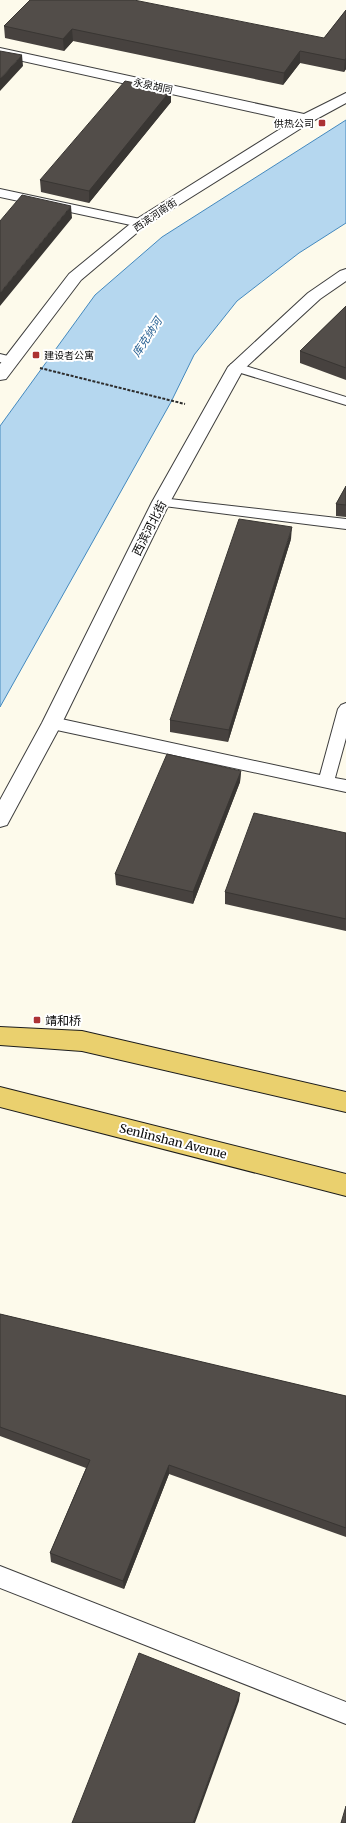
<svg xmlns="http://www.w3.org/2000/svg" width="346" height="1823" font-family="Merriweather,'Noto Sans SC',serif">
<style>
.water{fill:#b5d7ef;stroke:#4489be}
.lines{fill:none;stroke-linecap:round;stroke-linejoin:round}
.lane-casing{stroke:#3e3e3e;stroke-width:2}
.street-casing{stroke:#3e3e3e;stroke-width:2}
.primary-casing{stroke:#1c1c1c;stroke-width:2}
.path{stroke:#2d2d2d;stroke-width:2;stroke-dasharray:3 1.5;stroke-linecap:butt}
.lane{fill:#fff;fill-rule:evenodd}
.street{fill:#fff;fill-rule:evenodd}
.primary{fill:#ead06e;fill-rule:evenodd}
.wall{fill:#47423f}
.shaded-wall{fill:#393633}
.building{fill:#524d49;stroke:#393633}
.poi-dot{fill:#ac3234;stroke:#fff;stroke-width:1.5}
.labels{text-anchor:middle;dominant-baseline:central;stroke-width:4;stroke-linejoin:round;paint-order:stroke}
.far-street-label{font-size:10px;fill:#0b0b0b;stroke:#fff}
.far-poi-label{font-size:10px;fill:#0b0b0b;stroke:#fff;text-anchor:end}
.far-water-label{font-size:11px;font-style:italic;fill:#225c8f;stroke:#fff}
.street-label{font-size:12px;fill:#0b0b0b;stroke:#fff}
.poi-label{font-size:12px;fill:#0b0b0b;stroke:#fff;text-anchor:start}
</style>
<rect width="100%" height="100%" fill="#fdfaeb"/>
<path class="water" d="M346 120V223L299 253 237 301 194 355 171 402 0 707V426L95 295 162 237Z"/>
<g class="lines">
<g class="lane-casing">
<path id="lane" d="M0 189 140 219 144 220 146 223 144 226 140 227 0 197Z
M0 354 16 358 18 361 16 364 11 365 0 362Z
M236 363 346 397V405L231 370 229 367 231 364Z
M161 498 346 519V529L156 505 154 502 156 499Z
M346 703V738L335 778 346 780V792L52 729 46 727 44 723 46 719 52 717 320 775 338 709 341 705Z
M0 1566 346 1702V1724L0 1588Z"/>
</g>
<g class="street-casing">
<path id="street" d="M0 48 304 114 346 93V103L311 122 145 226 81 280 6 379 0 380V364L69 274 135 220 293 121 0 56Z
M346 269V281L320 299 243 370 170 502 62 723 7 825 0 827V800L42 723 152 502 228 367 308 293 340 271Z"/>
</g>
<g class="primary-casing">
<path id="primary" d="M0 1027 82 1031 346 1092V1112L82 1051 0 1045Z
M0 1087 346 1174V1196L0 1107Z"/>
</g>
<path class="path" d="M40 368 185 404"/>
<use href="#lane" class="lane"/>
<use href="#street" class="street"/>
<use href="#primary" class="primary"/>
</g>
<path class="wall" d="M346 10V69L344 72 300 63 283 85 73 41 64 51 5 38 4 26 324 38Z
M171 90V102L89 203 41 192 40 180Z
M346 306V380L300 363V351Z
M346 486V517L336 516V504Z
M291 539 228 742 170 732V720Z
M241 771 240 782 193 904 116 885 115 874Z
M346 833V931L225 904V892Z
M0 1314 346 1396V1537L169 1474 124 1589 51 1562 50 1553 86 1468 0 1436Z"/>
<path class="shaded-wall" d="M72 29 73 41 64 51 63 39Z
M300 51V63L283 85 284 73Z
M22 55 23 66 0 91V79Z
M346 58V69L344 72 345 60Z
M171 90V102L89 203V191Z
M71 206 72 218 0 306V293Z
M292 527 291 539 228 742 229 730Z
M241 771 240 782 193 904V892Z
M169 1465V1474L124 1589 123 1581Z
M240 1693 239 1701 195 1823H193Z"/>
<path class="building" d="M30 0H134L324 38 346 10V58L345 60 300 51 284 73 72 29 63 39 4 26Z
M0 51 22 55 0 79Z
M125 81 171 90 89 191 40 180Z
M22 195 71 206 0 293V221Z
M346 306V368L300 351Z
M346 486V505L336 504Z
M239 519 292 527 229 730 170 720Z
M167 754 241 771 193 892 115 874Z
M254 813 346 833V919L225 892Z
M0 1314 346 1396V1528L169 1465 123 1581 50 1553 90 1460 0 1427Z
M139 1653 240 1693 193 1823H72Z
M346 1806V1823H341Z"/>
<g class="poi-dot">
<rect x="318" y="119" width="8" height="8" rx="2"/>
<rect x="32" y="351" width="8" height="8" rx="2"/>
<rect x="33" y="1016" width="8" height="8" rx="2"/>
</g>
<g class="labels">
<g class="far-street-label">
<text transform="translate(153 86) rotate(12)">永泉胡同</text>
<text transform="translate(155 215) rotate(-34)">西滨河南街</text>
</g>
<g class="far-poi-label">
<text x="314" y="123">供热公司</text>
<text x="44" y="355" text-anchor="start">建设者公寓</text>
</g>
<g class="far-water-label">
<text transform="translate(147 337) rotate(-57)">库克纳河</text>
</g>
<g class="street-label">
<text transform="translate(149 528) rotate(-63)">西滨河北街</text>
<text transform="translate(173 1141) rotate(14)">Senlinshan Avenue</text>
</g>
<g class="poi-label">
<text x="45" y="1020">靖和桥</text>
</g>
</g>
</svg>
